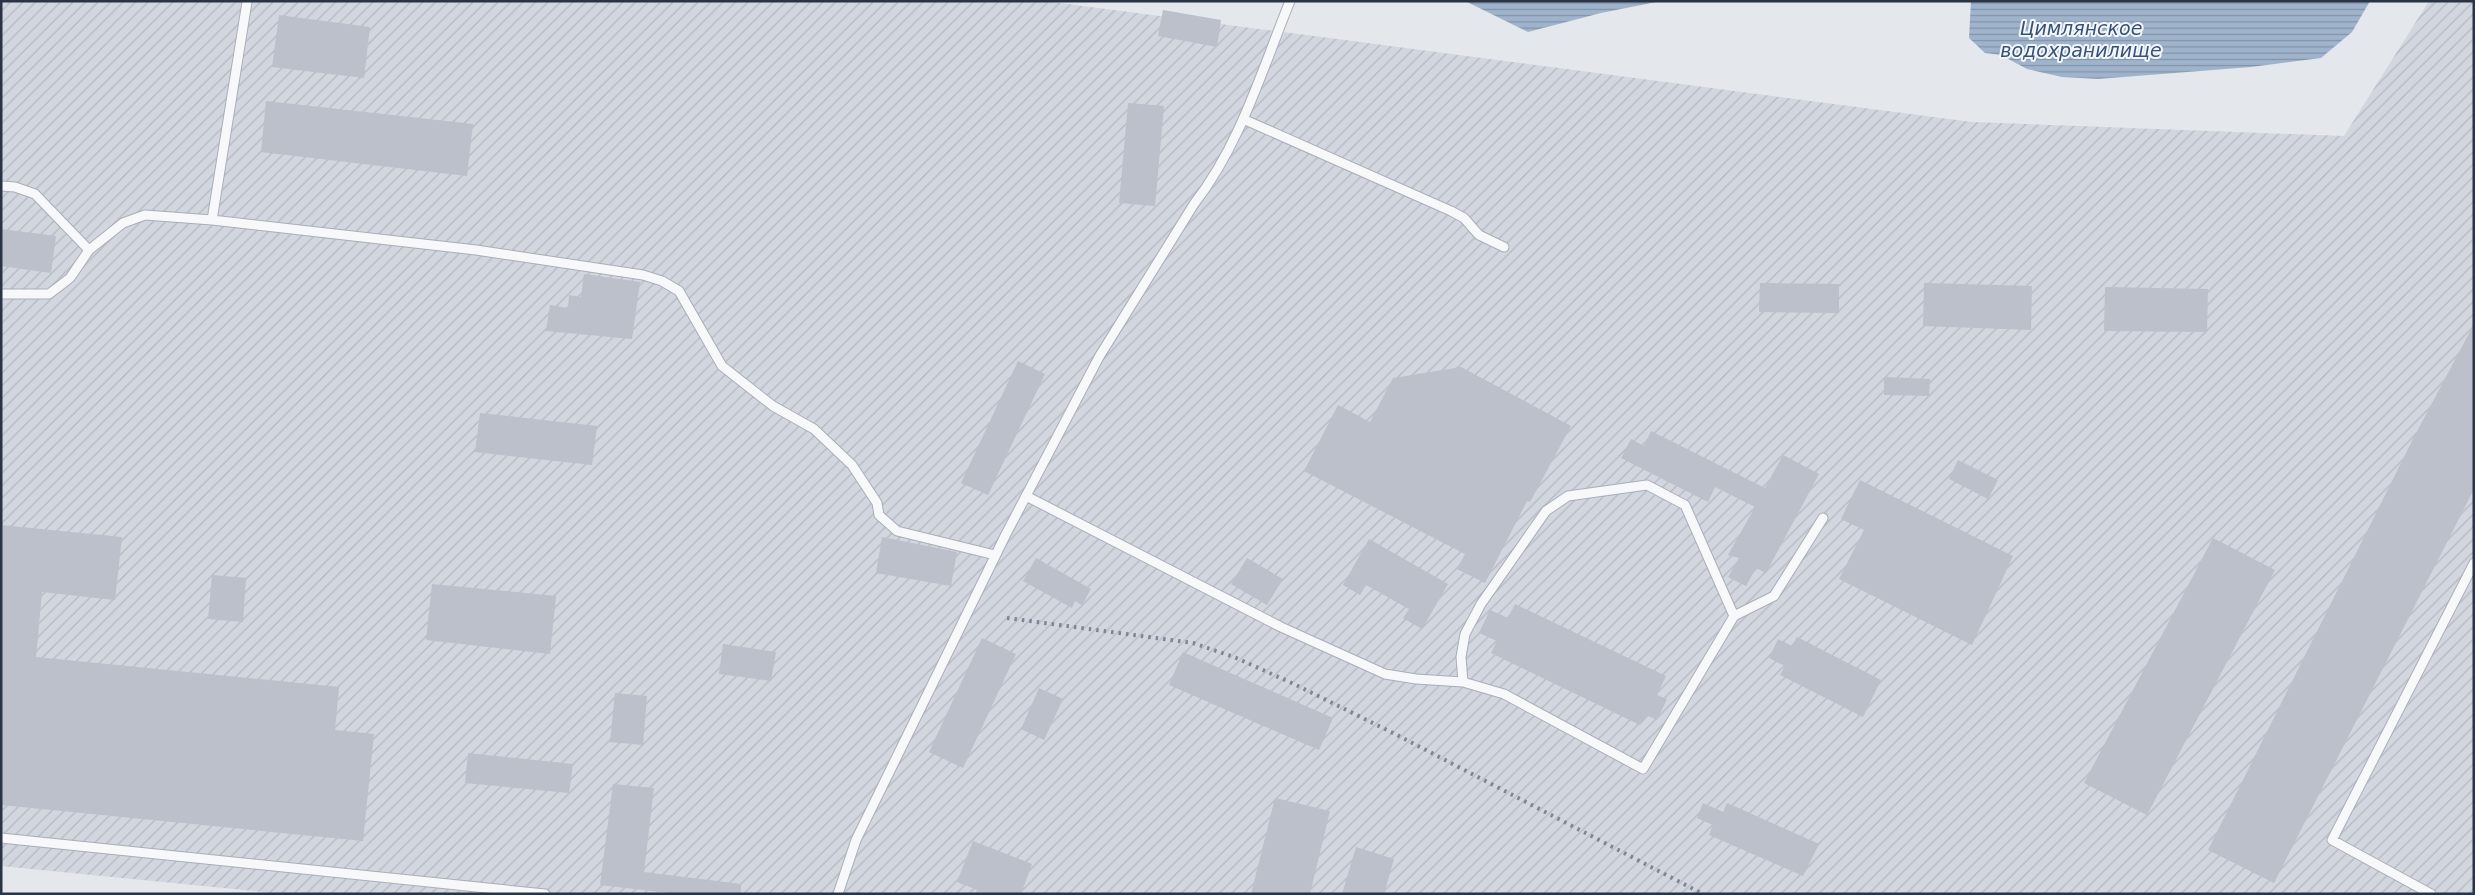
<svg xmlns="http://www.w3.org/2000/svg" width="2475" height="895" font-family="'DejaVu Sans',sans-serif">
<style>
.industrial{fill:url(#industrial-furrows)}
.water{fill:url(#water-rules)}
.building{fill:#bbc0ca}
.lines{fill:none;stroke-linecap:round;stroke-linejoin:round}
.service-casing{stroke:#a9aeb7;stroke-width:11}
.service{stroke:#f7f8fa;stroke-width:9}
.rail{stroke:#7d8696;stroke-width:4;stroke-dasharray:2.5 5;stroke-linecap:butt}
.labels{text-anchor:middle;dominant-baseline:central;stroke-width:4;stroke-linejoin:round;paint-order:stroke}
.water-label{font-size:19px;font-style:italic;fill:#34527a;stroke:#f4f6f9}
</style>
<defs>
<pattern id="industrial-furrows" width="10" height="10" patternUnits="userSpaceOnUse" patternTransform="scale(1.25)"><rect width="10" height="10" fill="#d2d6de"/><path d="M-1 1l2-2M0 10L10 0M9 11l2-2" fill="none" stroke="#b4b8c0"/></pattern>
<pattern id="water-rules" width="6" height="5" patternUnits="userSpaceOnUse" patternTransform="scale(1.25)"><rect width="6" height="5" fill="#9fb4cc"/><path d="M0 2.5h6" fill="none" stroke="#8293a7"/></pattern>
</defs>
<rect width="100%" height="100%" fill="#e4e7ec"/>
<path class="industrial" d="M1 1H1045L1972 122 2344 136 2429 1H2474V894H283L1 866Z"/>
<path class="water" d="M1465 1H1661L1601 13 1528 32Z
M1971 1H2370L2352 32 2321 58 2251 67 2098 79 2062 77 2027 69 2001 55 1985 53 1969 38Z"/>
<path class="building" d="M1163 10 1221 20 1217 47 1158 36Z
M279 15 370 27 364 78 272 67Z
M266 101 473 124 467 176 261 152Z
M1128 103 1164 106 1155 206 1119 203Z
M1 229 56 236 51 273 1 266Z
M584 274 640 282 632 339 546 331 550 305 568 308 569 295 581 297Z
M1760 283 1839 284V313L1759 312Z
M1924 283 2032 286 2031 330 1923 326Z
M2105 287 2208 289 2207 332 2104 331Z
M2474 324V489L2274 883 2208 850 2413 439Z
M1018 361 1045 374 988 495 961 483Z
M1461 367 1571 426 1530 502 1527 501 1485 583 1457 569 1465 554 1304 471 1338 405 1370 422 1393 378Z
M1884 377 1930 379 1929 396 1884 395Z
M480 413 597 426 592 465 475 452Z
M1651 431 1765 488 1783 455 1819 474 1766 573 1756 568 1746 586 1728 577 1739 558 1728 555 1755 507 1715 487 1708 502 1621 458 1631 439 1644 446Z
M1958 460 1998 480 1988 499 1949 479Z
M1860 480 2013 556 1972 645 1839 579 1864 530 1841 519Z
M1 525 122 537 115 600 42 592 36 657 339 687 335 730 374 734 363 841 1 805Z
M882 537 957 552 951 586 876 573Z
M2213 538 2275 570 2147 815 2084 783Z
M1369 539 1448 584 1422 629 1403 618 1409 609 1366 585 1360 595 1343 585Z
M1036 558 1091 589 1082 605 1075 601 1072 608 1023 581Z
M1247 558 1283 579 1267 605 1231 584Z
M212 575 246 578 243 622 208 619Z
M432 584 556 596 550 654 426 640Z
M1515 604 1666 676 1657 695 1667 699 1657 720 1648 716 1640 725 1491 653 1497 641 1479 633 1490 610 1508 618Z
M1797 637 1881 680 1863 717 1780 675 1785 666 1769 658 1778 639 1792 646Z
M982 638 1016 654 963 768 929 752Z
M723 644 776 652 771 681 719 674Z
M1183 652 1333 718 1319 750 1169 685Z
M1039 688 1063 699 1044 740 1021 729Z
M615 693 647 696 643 745 610 742Z
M468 753 573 764 569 793 465 783Z
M613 784 654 788 644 872 741 884V894H678L600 885Z
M1275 798 1330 811 1310 894H1251Z
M1703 803 1723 812 1727 803 1819 844 1803 876 1709 835 1713 825 1697 818Z
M973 841 1032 864 1021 894H975L977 890 957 882Z
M1356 847 1394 859 1384 894H1342Z"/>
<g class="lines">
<g class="service-casing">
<path id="service" d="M1243 119 1451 211 1464 218 1479 235 1504 247
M1 186 15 187 35 194 89 250
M212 220 247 2
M1 294H49L70 278 89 250 123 223 145 215 212 220 476 250 643 275 662 281 679 291 722 366 773 406 814 429 852 465 877 503 879 515 897 531 995 555
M1026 496 1281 627 1385 674 1416 679 1463 682 1504 694 1643 769 1734 616 1774 596 1823 518
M1463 682 1461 657 1465 634 1481 604 1546 511 1568 496 1647 485 1685 505 1734 616
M1 838 545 894
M838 894 856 840 1006 534 1099 357 1194 204C1240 145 1262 70 1290 1
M2431 894 2332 840 2474 563"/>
</g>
<use href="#service" class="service"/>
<path class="rail" d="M1007 618 1193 643 1234 657 1294 684 1397 735 1703 894"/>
</g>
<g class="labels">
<g class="water-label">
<text x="2081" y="28">Цимлянское<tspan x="2081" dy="22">водохранилище</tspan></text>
</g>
</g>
<rect width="2475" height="895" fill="none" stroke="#2b3445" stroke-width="5"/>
</svg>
